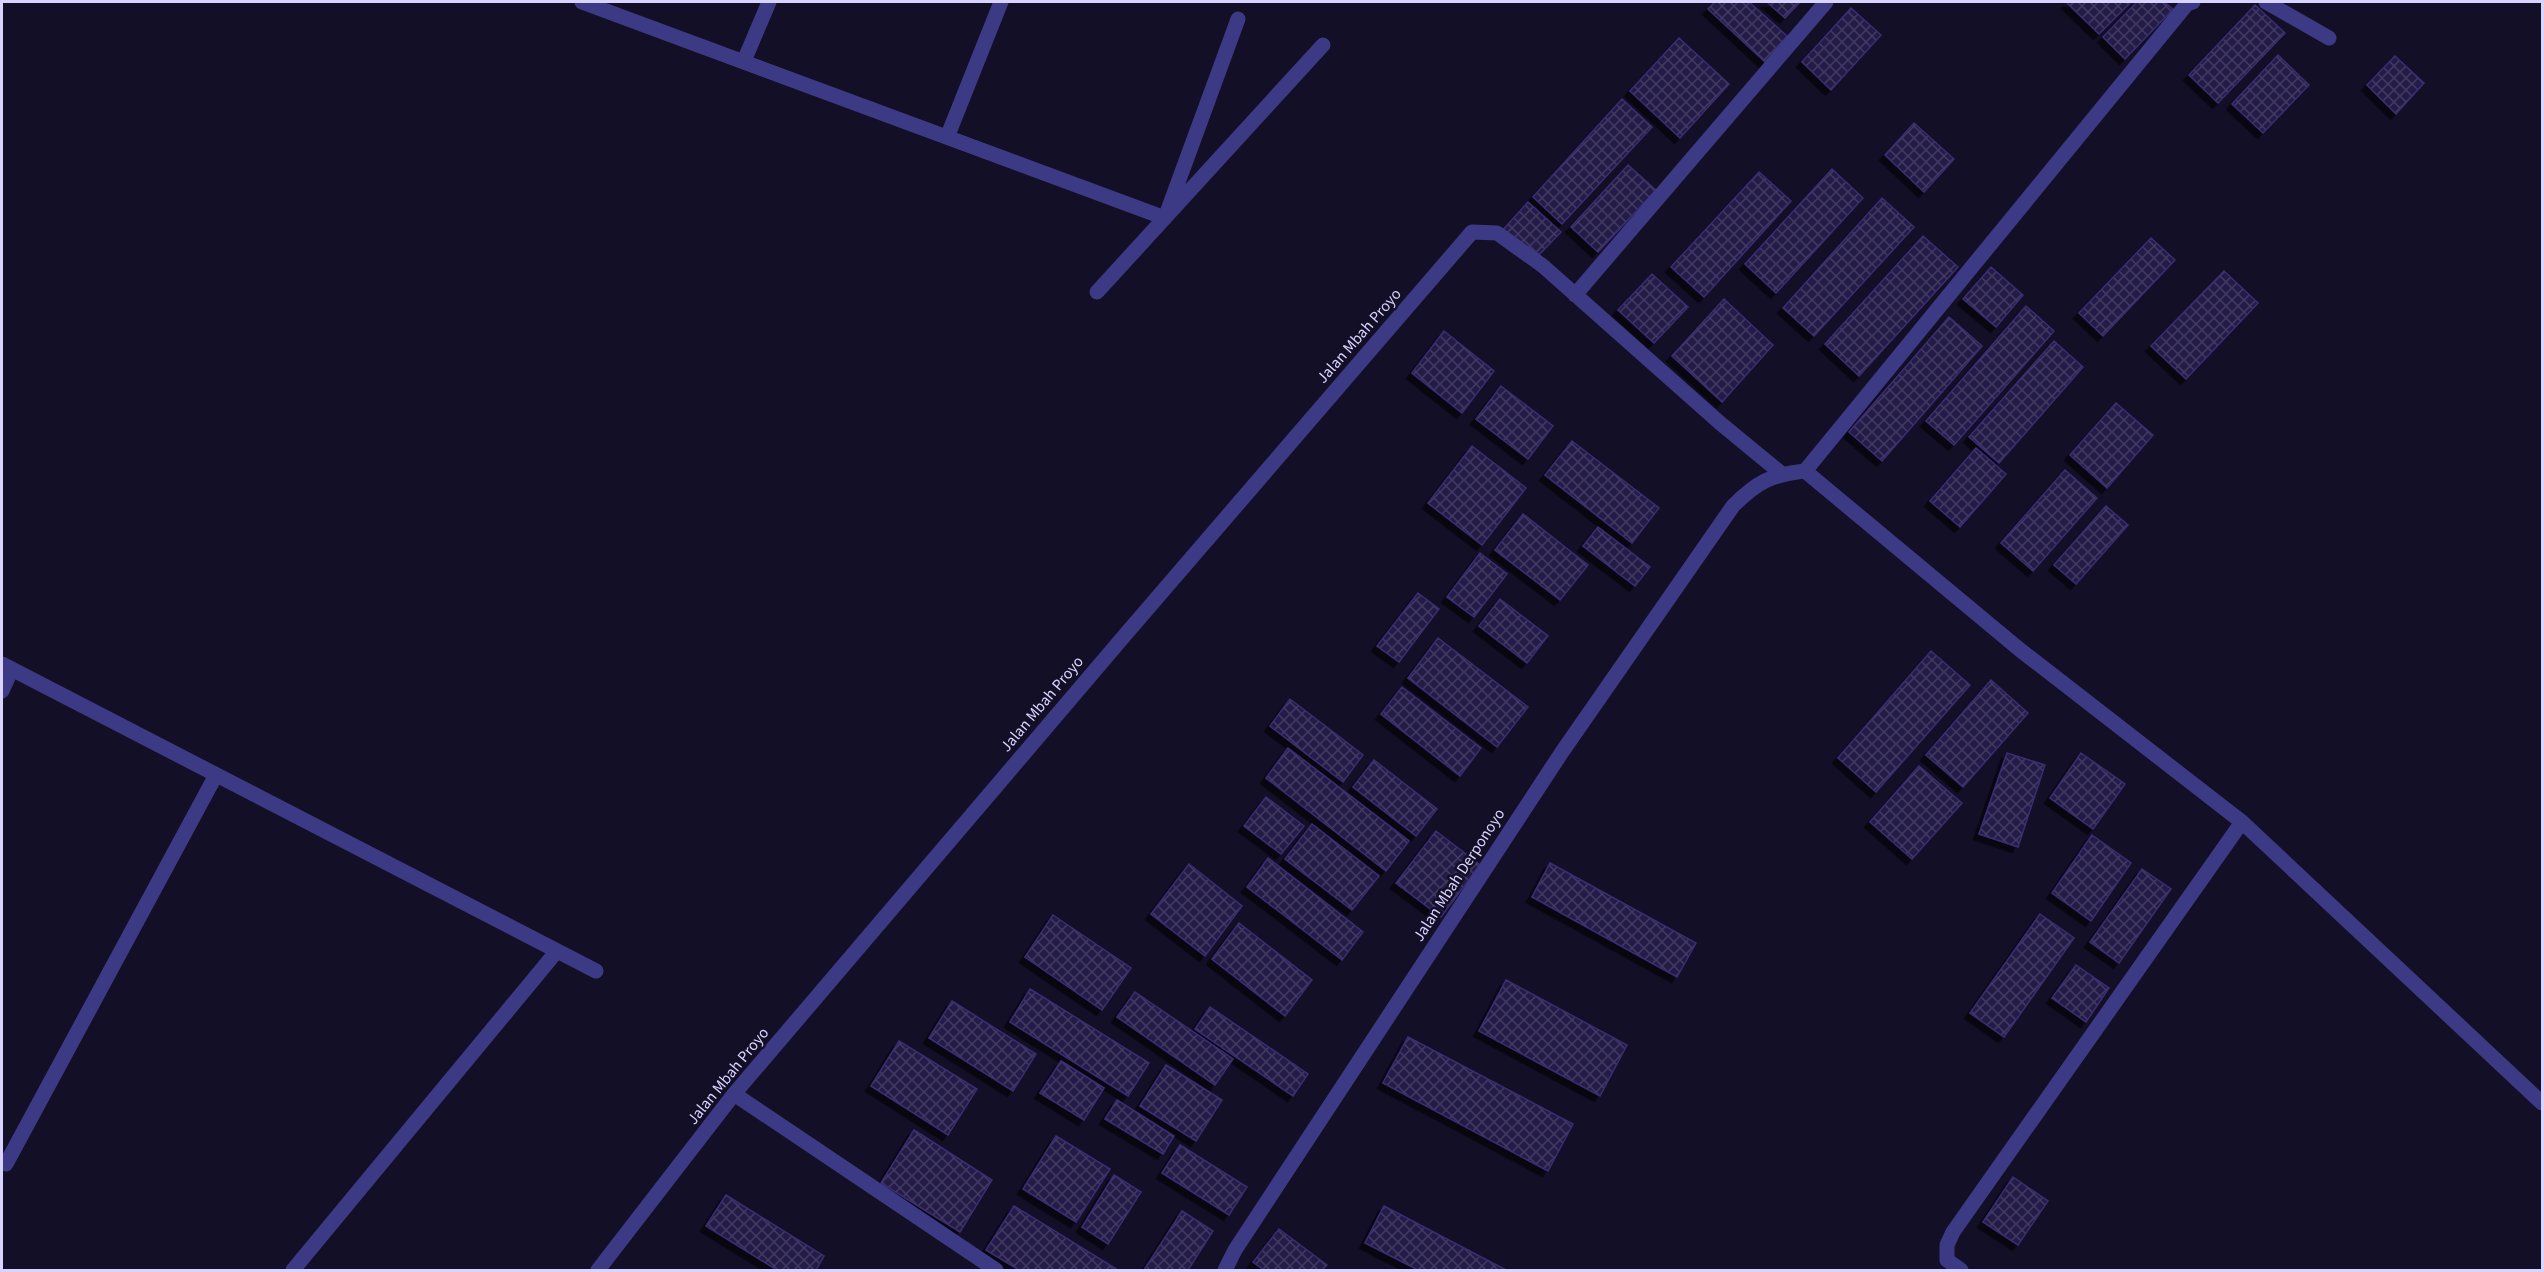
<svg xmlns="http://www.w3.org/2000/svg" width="2544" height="1272" font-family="'Source Sans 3',sans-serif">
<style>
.building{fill:url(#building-cross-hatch);stroke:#3b2d73;stroke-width:1.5;filter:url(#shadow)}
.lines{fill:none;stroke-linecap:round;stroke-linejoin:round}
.street{stroke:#3d3a85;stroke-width:15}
.labels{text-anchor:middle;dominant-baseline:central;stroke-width:5;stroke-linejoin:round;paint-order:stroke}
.street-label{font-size:16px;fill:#d9d4ff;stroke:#130f26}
</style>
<defs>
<pattern id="building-cross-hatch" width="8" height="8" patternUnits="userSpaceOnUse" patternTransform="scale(1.5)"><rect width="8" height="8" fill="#241b47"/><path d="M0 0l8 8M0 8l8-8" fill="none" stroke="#433b63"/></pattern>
<filter id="shadow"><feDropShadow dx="-5.5" dy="5.5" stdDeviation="0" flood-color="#0009"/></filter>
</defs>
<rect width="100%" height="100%" fill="#130f26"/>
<path class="building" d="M1715 2H1749L1787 36 1765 62 1708 9Z
M1767 2H1800L1785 18Z
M2069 2H2131L2099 34 2067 3Z
M2137 2H2164L2173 9 2125 59 2103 37Z
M2255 5 2285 33 2218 103 2189 75Z
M1851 8 1881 35 1831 90 1802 62Z
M1679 38 1729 84 1680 138 1630 91Z
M2278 55 2309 85 2263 133 2232 104Z
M2395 56 2424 83 2396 114 2367 85Z
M1622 99 1652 127 1562 224 1533 197Z
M1914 123 1954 159 1924 192 1885 155Z
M1628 165 1656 190 1598 252 1571 227Z
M1832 169 1863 198 1776 293 1745 264Z
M1759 172 1791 201 1704 297 1671 267Z
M1882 198 1914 227 1814 336 1783 308Z
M1528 202 1561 232 1535 259 1501 232Z
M1923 236 1958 267 1859 376 1825 344Z
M2151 238 2175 260 2103 336 2079 313Z
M1991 267 2023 295 1996 327 1963 299Z
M2224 271 2258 303 2186 379 2151 346Z
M1652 274 1688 307 1654 343 1618 310Z
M1724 299 1773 345 1722 402 1672 356Z
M2026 306 2054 331 1954 445 1926 421Z
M1949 317 1982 346 1882 461 1849 432Z
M1444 331 1494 371 1462 413 1412 373Z
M2054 341 2083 367 1999 463 1969 437Z
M1501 386 1553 426 1528 459 1476 419Z
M2116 403 2153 435 2107 488 2070 455Z
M1572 441 1659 508 1632 543 1545 475Z
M1472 446 1526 488 1482 545 1428 503Z
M1976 448 2006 474 1960 527 1930 501Z
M2065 470 2097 498 2033 571 2001 543Z
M2106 506 2128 525 2076 584 2054 565Z
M1523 514 1588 565 1560 600 1495 550Z
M1598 527 1650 567 1635 586 1583 546Z
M1480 553 1507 574 1474 617 1447 597Z
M1418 593 1439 609 1399 662 1377 646Z
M1500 599 1548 636 1527 663 1479 626Z
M1438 638 1528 707 1497 747 1408 678Z
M1931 651 1970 685 1876 792 1838 758Z
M1991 680 2028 713 1963 787 1926 755Z
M1402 687 1481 748 1460 776 1381 714Z
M1290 699 1363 755 1343 782 1270 726Z
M1288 748 1409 841 1386 871 1266 778Z
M2007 753 2045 765 2018 847 1979 834Z
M2081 753 2125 784 2093 829 2050 798Z
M1374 760 1437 809 1416 836 1353 787Z
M1919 766 1962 803 1912 859 1870 822Z
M1266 797 1304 826 1281 854 1244 826Z
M1312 824 1379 876 1352 910 1285 859Z
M1436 831 1480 865 1441 917 1396 883Z
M2092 835 2131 863 2091 921 2052 893Z
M1268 858 1363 932 1342 960 1247 887Z
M1550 863 1696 943 1677 977 1532 897Z
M1189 864 1242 906 1205 956 1151 914Z
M2142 869 2171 889 2119 963 2090 942Z
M2040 914 2074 938 2004 1037 1970 1013Z
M1053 915 1131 968 1102 1010 1025 957Z
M1239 923 1312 980 1285 1016 1212 959Z
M2076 965 2109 988 2086 1022 2052 998Z
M1506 980 1627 1045 1600 1096 1479 1031Z
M1030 989 1149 1063 1128 1096 1010 1022Z
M1135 992 1233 1059 1215 1085 1117 1017Z
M952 1001 1036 1054 1013 1091 929 1038Z
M1210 1007 1308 1074 1293 1096 1195 1029Z
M1408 1037 1573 1124 1548 1171 1383 1083Z
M899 1041 977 1089 948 1135 871 1086Z
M1061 1061 1104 1088 1084 1120 1040 1093Z
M1166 1065 1222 1100 1196 1141 1140 1106Z
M1117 1100 1174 1136 1163 1154 1105 1119Z
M914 1130 992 1180 960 1232 881 1183Z
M1056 1136 1110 1169 1076 1222 1023 1189Z
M1180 1145 1247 1187 1229 1215 1162 1173Z
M1114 1175 1141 1192 1108 1244 1082 1227Z
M2013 1177 2048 1201 2018 1245 1983 1222Z
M726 1195 824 1256 816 1270H777L706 1226Z
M1014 1206 1118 1270H1019L986 1250Z
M1384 1206 1506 1270H1418L1365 1243Z
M1182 1211 1213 1231 1188 1270H1144Z
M1279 1229 1327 1265 1322 1270H1264L1253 1262Z"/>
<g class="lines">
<path class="street" d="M582 2 1165 218 1238 19
M2266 2 2329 38
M744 61 769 2
M948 135 1001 2
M1097 292 1323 45
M1575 295 1826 2
M1805 471 2187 4 2193 2
M2 664 596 971
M2 691 12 669
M734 1094 996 1270
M6 1164 216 775
M293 1270 557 951
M598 1270 734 1094 1125 635 1472 232 1497 233 1543 266 1720 423 1782 474
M1225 1270 1235 1250 1562 752 1733 506C1757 482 1770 475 1805 471L2019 649 2242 822 2542 1103
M1961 1270 1947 1260V1245L1953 1232 2242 822"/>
</g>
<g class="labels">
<g class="street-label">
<text transform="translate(1359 336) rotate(-49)">Jalan Mbah Proyo</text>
<text transform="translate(1042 704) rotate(-50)">Jalan Mbah Proyo</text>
<text transform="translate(1459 875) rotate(-57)">Jalan Mbah Derponoyo</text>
<text transform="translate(728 1076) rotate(-51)">Jalan Mbah Proyo</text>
</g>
</g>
<rect width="2544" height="1272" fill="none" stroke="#d9d4ff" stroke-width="6"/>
</svg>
